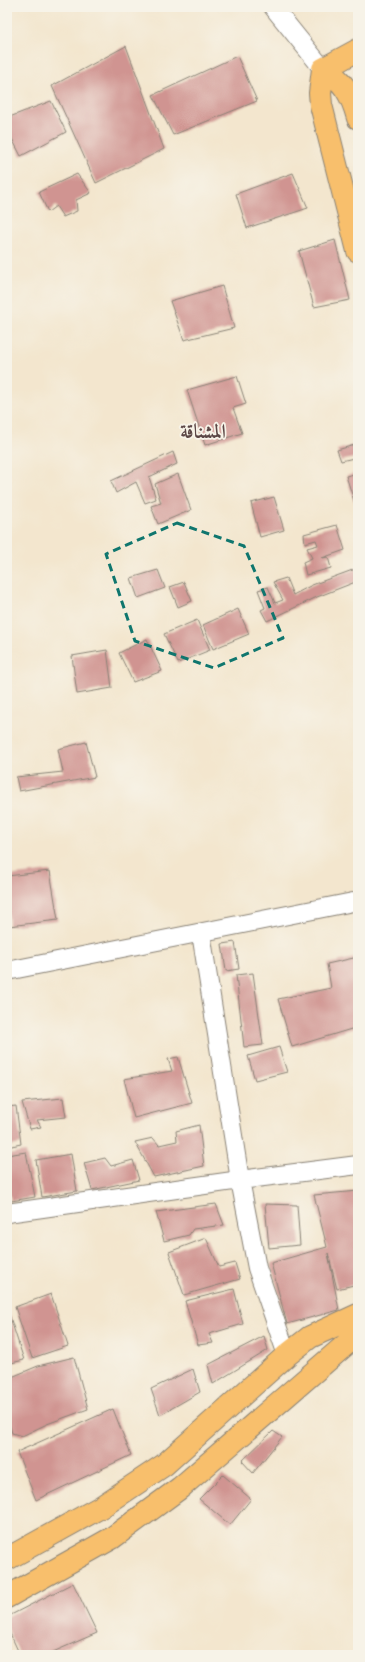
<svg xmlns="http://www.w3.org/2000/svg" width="365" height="1662" font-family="Vollkorn,Amiri,serif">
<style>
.building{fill:#d09491}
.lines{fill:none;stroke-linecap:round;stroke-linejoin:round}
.street-casing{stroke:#888175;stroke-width:20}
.primary-casing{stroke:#888175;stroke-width:24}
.street{stroke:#fff;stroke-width:18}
.primary{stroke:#f8bf6c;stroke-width:22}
.marked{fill:none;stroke:#0f766e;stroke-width:3;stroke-dasharray:8 5;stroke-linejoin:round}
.labels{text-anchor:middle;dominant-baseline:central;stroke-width:3.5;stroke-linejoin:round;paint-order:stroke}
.district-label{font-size:20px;font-weight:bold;fill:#5b4645;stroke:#f7f3e8}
</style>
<rect width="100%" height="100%" fill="#f7f3e8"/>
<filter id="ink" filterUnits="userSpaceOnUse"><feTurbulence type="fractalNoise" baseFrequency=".025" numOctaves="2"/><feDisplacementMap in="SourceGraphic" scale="8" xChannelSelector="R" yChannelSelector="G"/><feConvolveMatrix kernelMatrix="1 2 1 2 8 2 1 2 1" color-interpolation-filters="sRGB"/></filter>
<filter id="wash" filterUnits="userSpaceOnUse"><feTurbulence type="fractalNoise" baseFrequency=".012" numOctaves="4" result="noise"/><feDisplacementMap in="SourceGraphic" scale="16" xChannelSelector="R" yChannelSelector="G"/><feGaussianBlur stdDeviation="0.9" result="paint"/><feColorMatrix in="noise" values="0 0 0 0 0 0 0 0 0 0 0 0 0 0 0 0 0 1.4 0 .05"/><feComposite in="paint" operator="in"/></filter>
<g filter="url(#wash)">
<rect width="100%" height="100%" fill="#f3e6ce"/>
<g id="blocks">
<path class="building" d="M126 46 164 149 96 183 52 86Z
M237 56 257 101 173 135 153 95Z
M51 101 66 132 21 156 7 129V118Z
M293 173 308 208 247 228 236 194Z
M77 174 91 193 76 200 77 211 63 217 56 206 48 212 39 192Z
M335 240 350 300 314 307 299 251Z
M222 286 234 328 184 340 170 301Z
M237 376 246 404 233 408 242 433 205 445 187 390Z
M358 444V457L341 461 337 450Z
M173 452 177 464 149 477 156 499 145 503 136 482 116 493 111 481Z
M358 473V513L346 476Z
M178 474 191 510 158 524 151 506 161 503 155 484Z
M274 497 284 530 260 537 251 503Z
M337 525 345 550 322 558 328 557 331 568 306 575 303 562 312 558 307 548 318 545 316 540 305 543 304 534Z
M358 568V581L317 597 267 621 261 610 265 608 258 590 268 587 275 603 283 600 273 582 286 578 293 595 312 585Z
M158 570 165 588 138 598 131 578Z
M184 582 192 601 178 607 170 587Z
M238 609 249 634 213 649 203 625Z
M197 620 210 650 178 663 164 634Z
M147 639 162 671 133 682 119 653Z
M107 650 112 688 77 694 72 656Z
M86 742 95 777 19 791 16 777 63 772 58 749Z
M50 871 58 920 9 926 7 876Z
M235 942 239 969 226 971 222 944Z
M358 957V1027L292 1047 278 999 331 988 327 964Z
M253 973 263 1045 244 1047 236 975Z
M279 1047 287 1072 255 1080 248 1056Z
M178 1057 192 1103 134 1118 124 1079 172 1071 168 1059Z
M63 1098 66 1117 37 1120 41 1127 30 1129 22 1102Z
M16 1106 21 1144 7 1147V1107Z
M199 1125 204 1166 154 1177 135 1142 153 1138 159 1145 177 1141 176 1131Z
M26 1152 35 1197 11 1201 7 1182V1155Z
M71 1154 77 1191 42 1197 36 1160Z
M105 1158 111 1166 133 1160 139 1180 92 1190 84 1163Z
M358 1191V1284L337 1289 328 1253 339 1310 287 1324 271 1263 327 1247 314 1195Z
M216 1204 224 1225 193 1229 189 1235 164 1241 156 1212Z
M265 1204 297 1205 300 1245 269 1248Z
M206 1238 219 1267 235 1263 240 1279 184 1295 169 1252Z
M234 1289 243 1324 209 1334 213 1343 198 1345 185 1301Z
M51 1294 68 1346 32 1358 15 1307Z
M7 1314H9L24 1360 7 1364Z
M264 1336 268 1350 213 1384 208 1365Z
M74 1357 88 1409 47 1424 22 1436 12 1433 7 1417V1379L38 1366Z
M193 1369 200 1392 160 1415 151 1389Z
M113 1409 131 1455 36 1500 17 1452Z
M273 1431 282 1437 253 1473 242 1461Z
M223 1475 251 1499 230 1525 199 1499Z
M73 1583 97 1633 46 1655H20L7 1627V1617Z"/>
</g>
</g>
<g filter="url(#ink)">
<use href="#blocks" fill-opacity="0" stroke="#888175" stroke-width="1"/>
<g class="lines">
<g class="street-casing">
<path id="street" d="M273 7 323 69
M201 933 240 1180 257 1268 287 1355
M7 971 358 901
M7 1213 240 1180 358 1165"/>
</g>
<g class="primary-casing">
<path id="primary" d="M358 50 323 69 320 93 321 105 358 251
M323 69C344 80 352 96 358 118
M7 1559 101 1507 164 1465 287 1355 310 1337 358 1315
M7 1597 112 1538 180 1488 358 1334"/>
</g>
<use href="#street" class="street"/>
<use href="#primary" class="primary"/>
</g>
</g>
<path class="marked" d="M177 523 244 546 283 638 214 668 135 641 106 554Z"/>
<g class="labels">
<g class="district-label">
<text x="203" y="433">المشناقة</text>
</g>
</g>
<rect width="365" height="1662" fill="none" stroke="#f7f3e8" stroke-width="24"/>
</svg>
